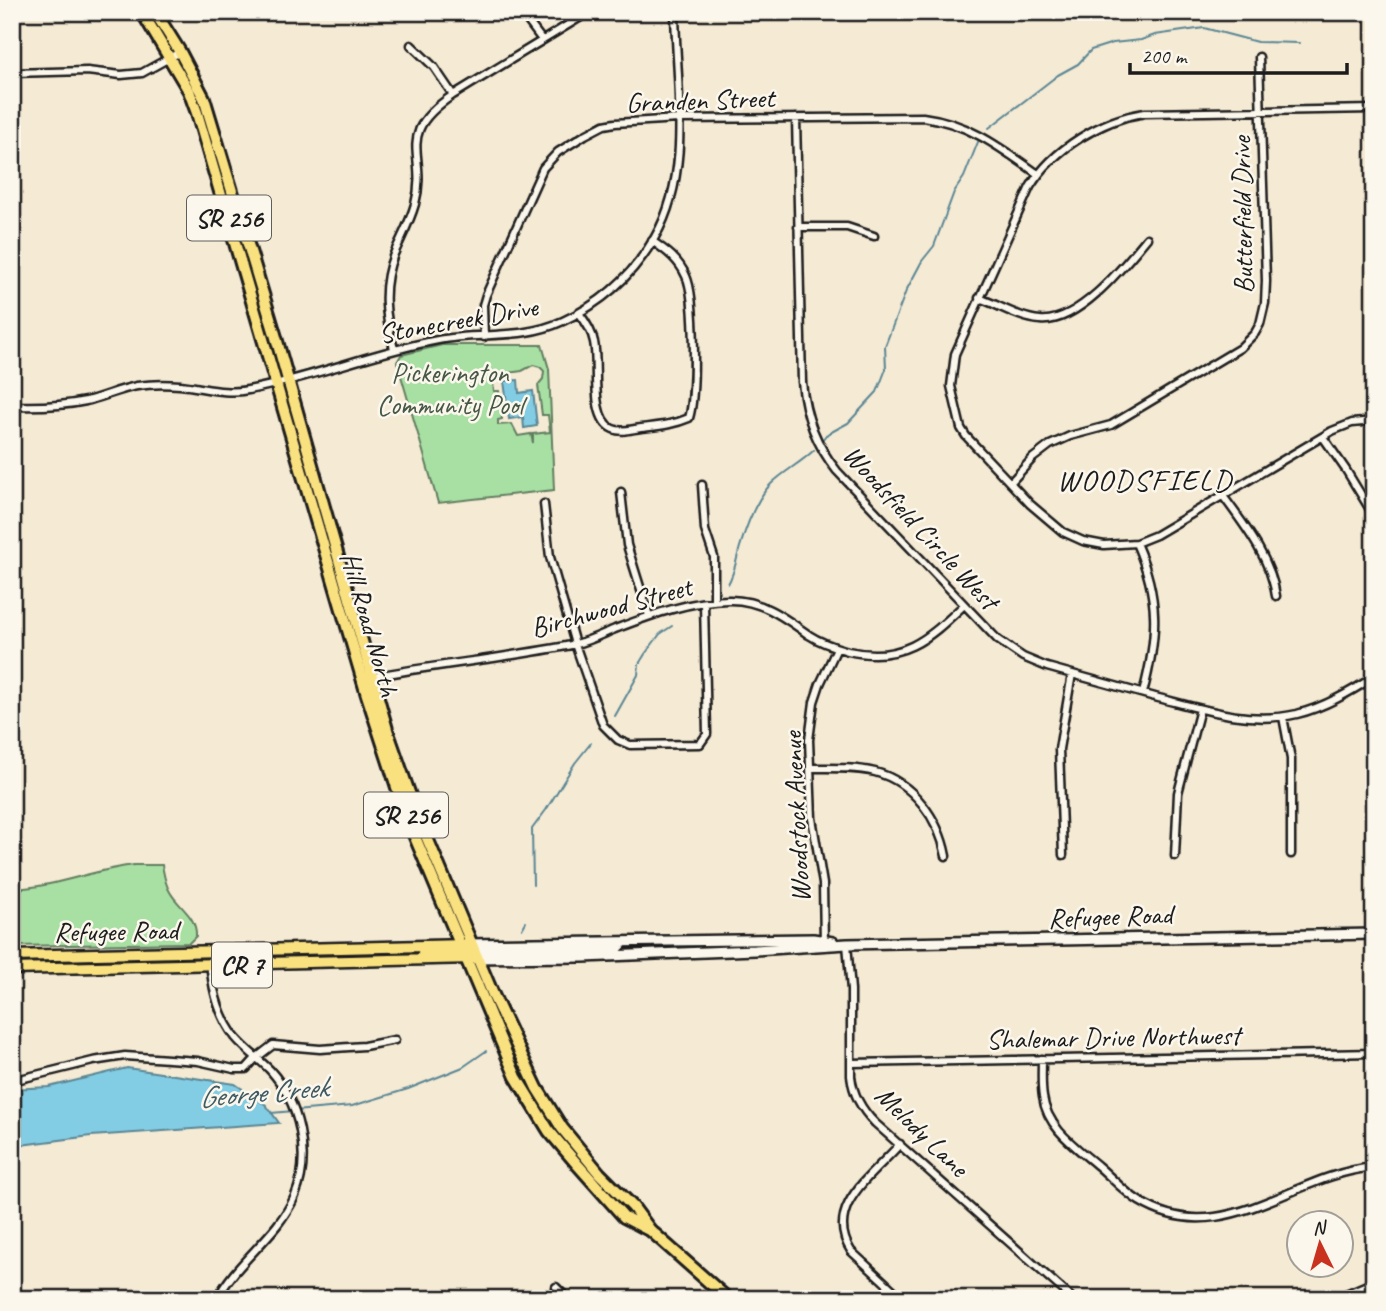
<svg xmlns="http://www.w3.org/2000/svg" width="1386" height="1311" font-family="Caveat,sans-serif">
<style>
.green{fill:#a8e0a4;stroke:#627e60;stroke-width:2;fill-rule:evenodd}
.water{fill:#83cde4;stroke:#5a8694;stroke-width:2}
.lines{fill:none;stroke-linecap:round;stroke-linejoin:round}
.stream{stroke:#5a8694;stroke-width:2}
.minor-casing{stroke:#1c1c1c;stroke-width:11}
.secondary-casing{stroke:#1c1c1c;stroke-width:14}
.primary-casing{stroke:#1c1c1c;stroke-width:15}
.trunk-casing{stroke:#1c1c1c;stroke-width:16}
.minor{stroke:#fbf7ec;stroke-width:6}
.secondary{stroke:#fbf7ec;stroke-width:9}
.primary{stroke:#fae180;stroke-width:10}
.trunk{stroke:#fae180;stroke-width:10}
.labels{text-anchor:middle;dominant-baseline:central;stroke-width:5;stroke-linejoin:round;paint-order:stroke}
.shield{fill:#fbf7ec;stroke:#5f5e5a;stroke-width:2}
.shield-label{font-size:26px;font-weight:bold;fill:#1c1c1c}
.street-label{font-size:28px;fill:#1c1c1c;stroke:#fbf7ec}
.park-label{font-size:28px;fill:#465745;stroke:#fbf7ec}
.neighbourhood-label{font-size:30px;letter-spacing:2px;fill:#1c1c1c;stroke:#fbf7ec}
.water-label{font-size:30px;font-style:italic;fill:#405a62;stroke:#fbf7ec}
</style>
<rect width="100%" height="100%" fill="#f5ead4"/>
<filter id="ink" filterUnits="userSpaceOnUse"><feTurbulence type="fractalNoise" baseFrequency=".0143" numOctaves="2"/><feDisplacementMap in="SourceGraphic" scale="14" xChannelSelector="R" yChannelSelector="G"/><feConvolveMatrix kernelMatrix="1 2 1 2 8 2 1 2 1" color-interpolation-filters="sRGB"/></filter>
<g filter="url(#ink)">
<path class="green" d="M442 345H542L549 369 554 490 438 503 397 362 401 355ZM533 365 540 367 544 371 543 379 538 385 542 415H548L550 432 533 434V443L531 434 518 436 512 424 498 425V420L502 419 499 391H494L492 375 522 371Z
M134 865H162C164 875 165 884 170 892 179 908 197 916 196 936L189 943 12 946V889C55 887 92 870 134 865Z"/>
<path class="water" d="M518 380 519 393 533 391 537 426 524 428 523 417 509 419 504 381Z
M127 1068 235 1084 266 1105 279 1123 91 1136 12 1146V1089L49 1087Z"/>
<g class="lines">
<path class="stream" d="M989 128 1058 75 1078 64 1091 50 1113 43 1141 40 1155 35 1204 28 1257 42 1299 43
M822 440 826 435 848 423 877 392 886 369 885 346 906 291 922 261 934 246 954 192 964 177 978 142
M728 584C735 572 736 560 740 547 746 527 756 499 771 484 784 471 801 463 814 450
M615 716 638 675 639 664 645 654 660 634 672 626
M533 885 532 829 546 810 575 763 591 743
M522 929 526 922
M271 1113 352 1106 408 1089 463 1067 486 1051"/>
<g class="minor-casing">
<path id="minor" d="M521 12 542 40
M411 45 434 67 453 95
M12 73 87 71 121 75 142 73 180 52
M1374 109 1145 113C1102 119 1053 149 1030 187L955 354 951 386 961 428 966 436 1030 504 1063 532 1083 541 1104 545 1136 543 1156 535 1332 431 1352 423 1374 421
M796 118 802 382C805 415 816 445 837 471L998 640 1023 657 1047 667C1083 677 1119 687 1155 697 1202 709 1248 725 1297 714 1325 707 1350 692 1374 677
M798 227H847L874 236
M979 298C999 305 1019 318 1040 320 1078 324 1124 266 1147 238
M579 313C586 322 592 331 594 342 599 364 589 419 613 429 622 433 632 429 641 428 657 426 673 425 689 418 696 396 696 297 686 276 679 260 667 251 652 241
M484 337 483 305 486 295 543 168 558 152 585 135 604 125 615 123 678 119 923 117C969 123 1001 148 1038 174
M394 349C385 316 381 287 394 254 401 238 410 222 415 204 429 153 392 136 453 95L589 12
M12 406C37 407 62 406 86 401 103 397 120 389 137 386 151 384 166 384 180 385 203 387 224 395 248 390 312 378 373 352 438 340 480 332 523 340 563 321 602 303 634 274 655 237 693 171 676 84 675 12
M1323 437 1346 470 1374 516
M1011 482 1033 458 1050 445 1070 436 1111 425 1240 348 1255 333 1260 324 1265 303 1266 281 1259 57
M702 485 705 530 714 557V601
M621 492 627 545 649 616
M1223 496C1245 526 1271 559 1276 596
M544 504 550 557 575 644 603 725 618 740 630 745 700 744 707 734 704 603
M1136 543C1160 598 1158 636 1143 693
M371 677C439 664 508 658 576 644 589 641 603 634 615 629 652 615 688 601 728 600 760 599 784 617 809 635 821 643 834 647 848 651 902 663 927 640 964 605
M1283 717 1291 759V854
M810 768C831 768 854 767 875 772 913 782 939 819 946 856
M1063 855 1059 749 1072 674
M1175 856 1178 793 1200 709
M824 944 823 884 812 818 809 740 814 702 820 684 837 648
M847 944 851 990V1076C853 1095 861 1109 875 1123L1073 1299
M210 961C212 988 218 1015 235 1037 245 1049 259 1059 270 1070 299 1102 312 1155 295 1196 277 1237 237 1260 217 1299
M1042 1059C1042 1072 1041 1085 1043 1097 1047 1128 1076 1147 1098 1166 1112 1178 1124 1192 1139 1201 1222 1252 1292 1174 1374 1167
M852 1063 1374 1053
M12 1081 93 1061 125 1056 198 1061 234 1069H246L256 1058 273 1045 320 1049 364 1046 395 1040
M900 1144C874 1174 823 1207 851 1251L903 1299
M556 1287 568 1299
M1334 1299 1374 1282"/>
</g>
<g class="secondary-casing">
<path id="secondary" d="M467 944 813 939 833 942
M471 953 618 948 623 943
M474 958 583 957 755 950 847 944 1374 934"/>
</g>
<g class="primary-casing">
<path id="primary" d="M423 953 463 952 470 948
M12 956 467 945
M12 969 473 958"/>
</g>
<g class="trunk-casing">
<path id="trunk" d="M142 12 189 91 197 113 367 695 407 818 516 1077 549 1131 577 1164 624 1217 647 1229
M155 12 180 52 204 98 275 334 388 733 414 807 494 997 537 1088 562 1128 600 1174 633 1207 650 1230 728 1299"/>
</g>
<use href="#minor" class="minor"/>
<use href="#secondary" class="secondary"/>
<use href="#primary" class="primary"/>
<use href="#trunk" class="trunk"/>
</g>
</g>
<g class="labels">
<g class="shield">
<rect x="187" y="195.5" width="84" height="45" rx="5"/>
<rect x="364" y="792.5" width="84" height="45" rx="5"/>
<rect x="212" y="942.5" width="60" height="45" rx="5"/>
</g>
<g class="shield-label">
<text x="229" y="218">SR 256</text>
<text x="406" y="815">SR 256</text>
<text x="242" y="965">CR 7</text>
</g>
<g class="street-label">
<text transform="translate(700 100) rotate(-2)">Granden Street</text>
<text transform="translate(1242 215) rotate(-91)">Butterfield Drive</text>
<text transform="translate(458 320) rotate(-10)">Stonecreek Drive</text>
<text transform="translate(921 527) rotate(47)">Woodsfield Circle West</text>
<text transform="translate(611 607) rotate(-15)">Birchwood Street</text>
<text transform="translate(370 624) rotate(74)">Hill Road North</text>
<text transform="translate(796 817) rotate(-93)">Woodstock Avenue</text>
<text transform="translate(1110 916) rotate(-2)">Refugee Road</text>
<text transform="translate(116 931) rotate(-1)">Refugee Road</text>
<text transform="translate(1113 1037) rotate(-1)">Shalemar Drive Northwest</text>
<text transform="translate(922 1131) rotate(44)">Melody Lane</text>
</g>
<g class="park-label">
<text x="450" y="372">Pickerington<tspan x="450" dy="32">Community Pool</tspan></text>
</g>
<g class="neighbourhood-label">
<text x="1145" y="480">WOODSFIELD</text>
</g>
<g class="water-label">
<text transform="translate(263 1092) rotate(-5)">George Creek</text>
</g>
</g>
<rect width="1386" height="1311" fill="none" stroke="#fbf7ec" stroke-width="42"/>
<rect x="21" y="21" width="1344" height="1269" fill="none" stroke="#1c1c1c" stroke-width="2.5" filter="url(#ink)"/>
<g transform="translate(1320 1244) rotate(355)"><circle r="33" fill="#fbf7ec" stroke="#a29f99" stroke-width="2"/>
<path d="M0-5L12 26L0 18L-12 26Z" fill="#c8321e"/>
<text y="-10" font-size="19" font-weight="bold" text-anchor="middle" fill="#1c1c1c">N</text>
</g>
<path d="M1130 63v10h217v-10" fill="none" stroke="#1c1c1c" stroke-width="3.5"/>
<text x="1141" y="63" font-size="21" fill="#1c1c1c" stroke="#fbf7ec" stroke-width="5" paint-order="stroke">200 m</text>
</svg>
